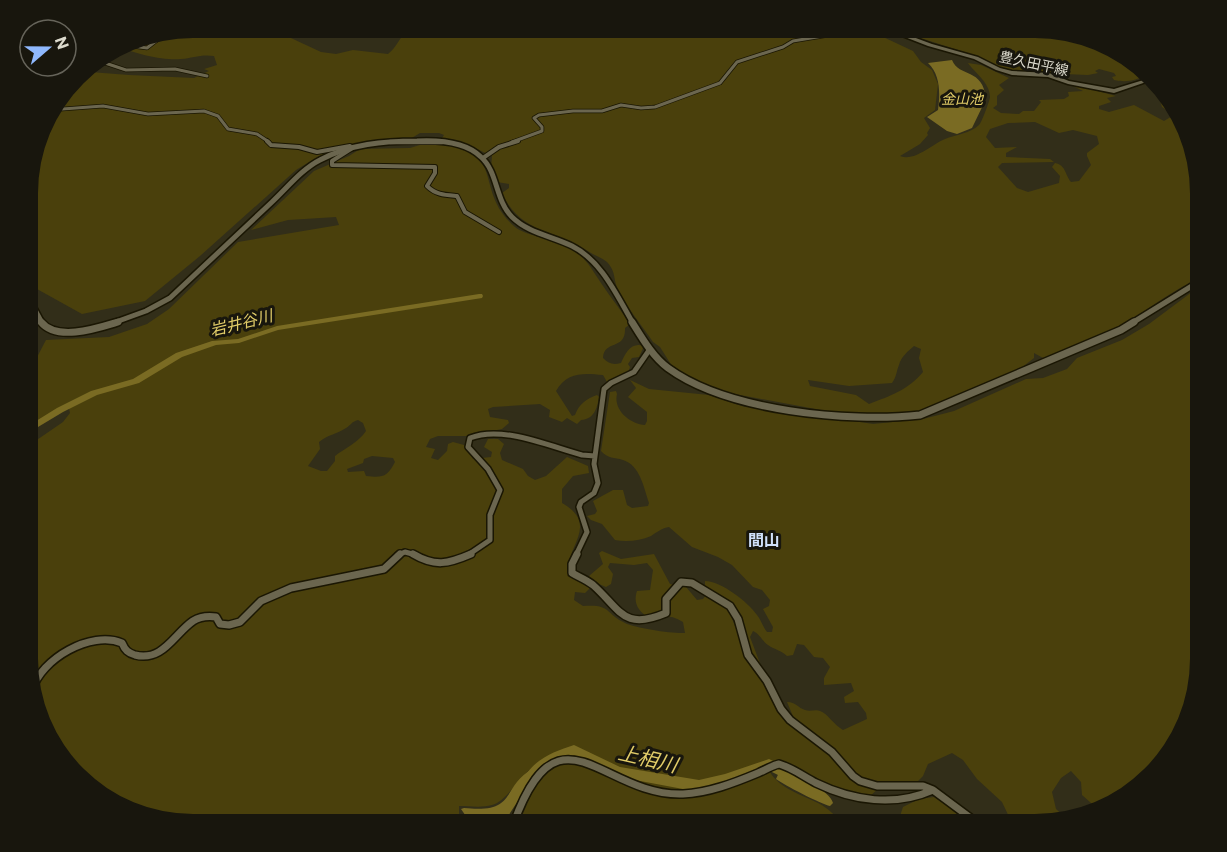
<svg xmlns="http://www.w3.org/2000/svg" width="1227" height="852" font-family="Commissioner,'Noto Sans JP',sans-serif">
<style>
.green{fill:#4a400c;fill-rule:evenodd}
.water{fill:#7a6b23}
.lines{fill:none;stroke-linecap:round;stroke-linejoin:round}
.river{fill:#7a6b23;fill-rule:evenodd}
.minor-far3-casing{stroke:#1a1603;stroke-width:4.5}
.minor-far2-casing{stroke:#1a1603;stroke-width:6}
.minor-far1-casing{stroke:#1a1603;stroke-width:8}
.minor-casing{stroke:#1a1603;stroke-width:10}
.tertiary-far2-casing{stroke:#1a1603;stroke-width:6}
.tertiary-far1-casing{stroke:#1a1603;stroke-width:8}
.tertiary-casing{stroke:#1a1603;stroke-width:10}
.secondary-casing{stroke:#1a1603;stroke-width:3}
.minor-far3{stroke:#6b664f;stroke-width:3}
.minor-far2{stroke:#6b664f;stroke-width:4}
.minor-far1{stroke:#6b664f;stroke-width:5}
.minor{stroke:#6b664f;stroke-width:7}
.tertiary-far2{stroke:#6b664f;stroke-width:4.5}
.tertiary-far1{stroke:#6b664f;stroke-width:5}
.tertiary{stroke:#6b664f;stroke-width:7}
.secondary{fill:#6b664f;fill-rule:evenodd}
.labels{text-anchor:middle;dominant-baseline:central;stroke-width:6;stroke-linejoin:round;paint-order:stroke}
.far-street-label{font-size:14px;fill:#dcdacd;stroke:#18160d}
.far-water-label{font-size:14px;font-style:italic;fill:#e1cc68;stroke:#18160d}
.water-label{font-size:16px;font-style:italic;fill:#e1cc68;stroke:#18160d}
.neighbourhood-label{font-size:16px;font-weight:bold;fill:#d0e0fb;stroke:#18160d}
.near-water-label{font-size:20px;font-style:italic;fill:#e1cc68;stroke:#18160d}
</style>
<rect width="100%" height="100%" fill="#322e19"/>
<path class="green" d="M193 27H279L278 32 321 52 336 54 353 50 388 54C397 47 399 38 407 31L370 27H859L830 35 881 36 913 51 921 62 932 70 938 84 935 110 924 118 930 128 927 133 928 135 920 144 900 156C915 162 932 144 945 139 955 135 971 133 979 125 981 124 990 100 990 97 990 83 975 73 968 63L981 65 1009 78 999 85 1004 90 997 96V105L993 108 1001 113 1019 114 1023 111H1034L1041 102 1039 100 1064 99 1069 96 1068 92 1083 91 1073 86 1076 85 1116 96 1107 98 1111 102 1099 106V109L1109 112 1134 105 1164 121 1174 115 1162 107 1158 94 1162 92 1175 107 1173 109 1179 113 1200 182V278C1175 289 1154 305 1131 320 1105 336 1074 347 1045 359L1034 353V358L1021 368 919 412 872 417 837 413 708 389 689 379 672 366 660 347 653 342C642 325 625 306 617 287 613 277 616 272 607 262 602 258 596 256 591 253 556 229 521 235 502 193L509 188V184L497 182 491 168 492 156 466 144 426 141 442 138 444 135 439 133H420L410 139 346 146 319 156 296 170 200 256 145 301 82 314 28 284V171L49 110 83 68 90 72 129 75 194 78 209 71 204 69 217 65 214 56C201 54 193 58 181 59 166 61 134 54 121 47L139 36ZM1035 122 1059 133 1073 130 1097 136 1099 144 1087 153V156L1091 165 1079 181 1071 182C1065 175 1066 165 1055 163L1052 167 1060 176 1059 183 1028 192 1017 188 998 167 1002 163 1054 162 1050 159 1006 157V153L1017 147 995 148 986 137 990 129 1008 123ZM914 346 921 349 919 358 923 372C908 390 890 396 869 404L856 395 810 386 808 380 849 386 892 383C897 376 896 372 899 365 901 357 908 351 914 346Z
M886 27H1045L1135 61 1147 75C1135 80 1128 83 1114 80L1112 77 1116 76 1114 73 1099 69 1095 71 1098 73 1088 75 1019 72 1003 69 980 57Z
M423 144C514 145 469 187 515 227 524 235 551 239 563 244 583 253 589 265 601 283 610 297 621 310 630 324L625 328C626 351 604 339 603 358 609 364 613 365 621 363 626 352 631 342 644 346L639 357 632 358 628 364 630 367 628 373 607 382 603 375C583 373 567 372 556 391L572 416 575 415C579 404 586 399 597 395L599 397C597 409 594 419 581 420L577 424 567 418 562 422 549 417 550 410 540 404 493 407 488 409 490 417 508 420 509 423 502 429 468 436H438L430 439 426 447 435 449 431 458 438 460 447 451 448 444 453 442 464 445 473 459 491 457 492 452 484 447 488 439H498L504 444 500 453 502 460 523 469 528 476 535 480 546 476 567 457 588 466 589 473 573 476 562 489V503C602 526 562 548 569 576L590 588 585 593 575 592 574 600 583 606C612 604 604 613 625 623 635 628 674 634 685 633L683 622C672 615 661 614 649 618 638 611 633 603 637 591L650 590 653 570 647 563 634 565 610 563 608 567 613 574 611 584 606 587 592 581 589 576 603 564 599 553 602 551 621 559 654 554 670 584 686 587 697 600 703 599 707 594 727 607 751 664 762 678 777 709 786 721 830 755 848 775 878 789 870 796 853 795 774 763 770 772C779 788 802 795 818 803 828 808 837 817 844 825H518L535 786 546 773 537 764C521 774 507 801 492 805 482 808 469 806 459 806V815L467 825H182L92 791 49 742 28 680V446L63 422 70 413 69 408 61 409 28 428V365L34 363 46 340 109 337 147 324 169 309 238 242 339 225 336 217 288 220 251 230 314 171 349 156 360 149 410 148ZM358 420 363 423 366 431C358 443 345 448 335 456V461L327 471H321L308 466 320 449 319 442C327 435 337 434 346 428 351 425 351 422 358 420ZM372 456 393 458 395 462C387 477 383 478 366 476L364 471 348 472 347 469 363 463 364 459Z
M1200 286V670L1166 760 1108 808 1099 810 1082 795 1081 782 1071 771 1061 778 1052 792 1056 809 1066 818 1034 825H1013L1002 802 977 779 963 760 952 753 928 764 923 776 917 782 884 784 867 780 853 773 795 721 787 702C796 702 798 708 805 710 810 712 816 709 820 711 827 713 834 725 843 730L867 719 866 713 858 702 845 703 844 697 854 691 851 683 824 685V678L830 667 823 658 814 657 804 645 797 644 793 655 787 656C781 650 775 650 768 645 762 641 760 634 753 631L750 637 764 674 754 663 742 616 737 609 729 600 705 586V581C721 581 748 602 757 615 761 620 763 627 767 632H772L773 627 763 609 769 606 770 600 762 590 753 587 732 565 718 557 692 547 669 527C662 528 657 532 651 536 640 541 626 542 615 540L602 524 591 520 587 516 595 514 597 511 593 501 613 490H623L627 505 632 508 648 506 649 503C644 488 640 465 623 460 614 457 608 459 601 451L610 392 616 391 617 394C613 410 630 424 645 425L647 421V412L628 397 636 388 630 380 649 389 709 395 745 407 771 408 873 424 923 419 954 411 1026 379 1043 378 1067 369 1077 358 1122 340 1149 324Z
M934 797 977 825H897L903 807 919 799Z"/>
<path class="water" d="M952 60C959 78 983 67 986 99L972 128 957 134 947 131 927 117 938 110C940 95 941 75 928 63Z
M534 768 537 772 510 813 505 825H472L461 809 464 808C519 814 500 786 534 768Z
M781 768C795 774 830 790 833 803L830 806C821 804 784 785 776 779Z"/>
<g class="lines">
<path class="river" d="M479 294H482L483 296 482 298 278 330 239 343 216 345 182 357 139 383 97 395 63 412 28 433V426L57 408 91 391 133 379 176 353 212 341 238 339 277 326Z
M574 745 620 767 699 780 725 774 769 759 790 769 792 773 790 777 786 779 768 770 725 786 699 792 619 777 574 755C563 759 554 763 545 770 540 774 536 780 530 784L526 782 524 778C534 759 555 751 574 745Z"/>
<g class="minor-far3-casing">
<path id="minor-far3" d="M124 45 147 48 161 37 192 27
M93 63H105L126 70 175 69 207 76
M49 110 103 106 148 114 204 111 218 116 228 129 257 134 269 142
M512 142 542 131V127L534 118 539 115 573 111H602L621 105 641 108 655 107 720 83 737 62 783 47 793 41 877 27"/>
</g>
<g class="minor-far2-casing">
<path id="minor-far2" d="M267 141 271 145 299 147 317 152 350 146
M354 147 332 161V165L435 167V173L427 186C436 195 445 195 457 196L465 212 499 232
M483 158 499 147 518 141
M1200 239 1195 244 1200 252"/>
</g>
<g class="minor-far1-casing">
<path id="minor-far1" d="M398 555 405 552 416 555
M468 555 490 540V515L500 490 488 469 468 447 470 438C502 425 549 446 582 455L595 456
M576 555 587 532 579 507 581 502 594 493 598 483 594 464 604 389 611 383 634 372 650 349"/>
</g>
<g class="minor-casing">
<path id="minor" d="M413 554C435 567 448 564 471 554
M577 554 572 564V573C579 577 587 580 593 585 621 610 623 631 666 613V599L681 582 692 583 730 606 738 619 748 655 767 681 781 709 790 720 832 752 853 776 860 781 877 786H923L933 790
M32 690C41 659 91 630 122 643 125 650 128 653 135 655 163 662 174 634 193 621 201 616 208 616 216 617L220 624 229 625 240 622 261 601 291 588 384 569 400 554
M513 825C559 697 602 797 683 794 708 793 734 783 758 773 765 770 771 766 779 764 793 768 804 777 816 783 853 801 895 807 933 790L980 825"/>
</g>
<g class="tertiary-far2-casing">
<path id="tertiary-far2" d="M390 142H442"/>
</g>
<g class="tertiary-far1-casing">
<path id="tertiary-far1" d="M28 297 42 323
M113 323 146 311 170 298C204 266 238 234 272 202 287 188 302 169 320 160 350 144 384 141 417 141 437 140 465 141 481 157 498 172 495 200 512 217 528 233 552 236 572 246 602 261 617 296 633 323
M1132 323 1200 281"/>
</g>
<g class="tertiary-casing">
<path id="tertiary" d="M41 322C57 342 98 328 118 322
M632 322C642 338 653 357 668 368 727 411 849 423 920 415L1121 330 1134 322"/>
</g>
<g class="secondary-casing">
<path id="secondary" d="M879 27H886L932 44 978 57 1000 68 1012 71 1049 73 1069 81 1114 89 1150 78 1152 80 1114 93 1068 84 1048 77 1012 75 996 70 974 59 928 46Z"/>
</g>
<use href="#minor-far3" class="minor-far3"/>
<use href="#minor-far2" class="minor-far2"/>
<use href="#minor-far1" class="minor-far1"/>
<use href="#minor" class="minor"/>
<use href="#tertiary-far2" class="tertiary-far2"/>
<use href="#tertiary-far1" class="tertiary-far1"/>
<use href="#tertiary" class="tertiary"/>
<use href="#secondary" class="secondary"/>
</g>
<g class="labels">
<g class="far-street-label">
<text transform="translate(1034 63) rotate(12)">豊久田平線</text>
</g>
<g class="far-water-label">
<text x="962" y="98">金山池</text>
</g>
<g class="water-label">
<text transform="translate(241 322) rotate(-14)">岩井谷川</text>
</g>
<g class="neighbourhood-label">
<text x="764" y="539">間山</text>
</g>
<g class="near-water-label">
<text transform="translate(648 758) rotate(13)">上相川</text>
</g>
</g>
<path d="M0 0H1227V852H0ZM193 38H1035A155 155 0 0 1 1190 193V659A155 155 0 0 1 1035 814H193A155 155 0 0 1 38 659V193A155 155 0 0 1 193 38Z" fill="#18160d" fill-rule="evenodd"/>
<g transform="translate(48 48) rotate(70)"><circle r="28" fill="#18160d" stroke="#66645a" stroke-width="1.5"/>
<path d="M0-4.5L10 22L0 15L-10 22Z" fill="#8fb8fd"/>
<text y="-9" font-size="16" font-weight="bold" text-anchor="middle" fill="#dcdacd">N</text>
</g>
</svg>
